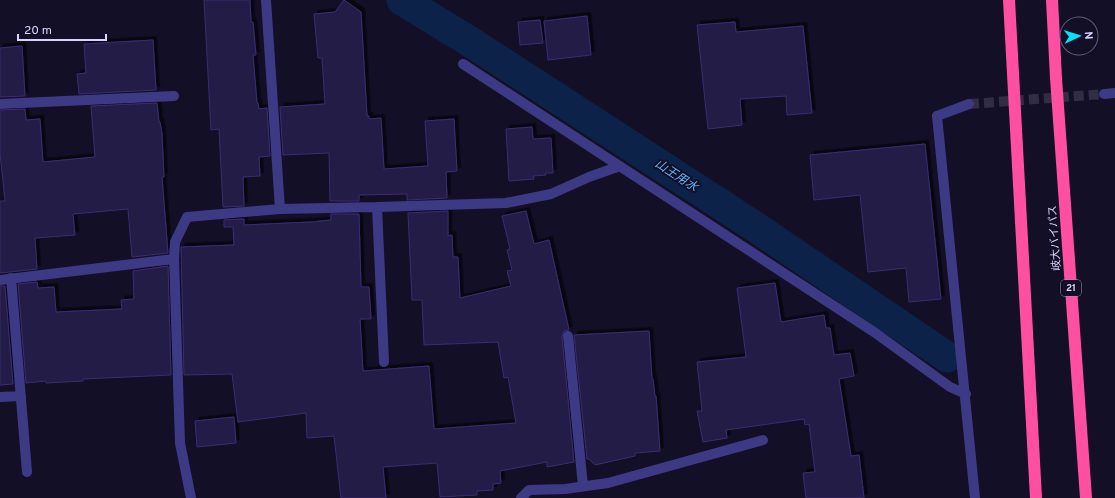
<svg xmlns="http://www.w3.org/2000/svg" width="1115" height="498" font-family="Overpass,'Noto Sans JP',sans-serif">
<style>
.lines{fill:none;stroke-linecap:round;stroke-linejoin:round}
.canal{stroke:#0c2248;stroke-width:31}
.building{fill:#241b47;stroke:#3b2d73;filter:url(#shadow)}
.street-tunnel{stroke:#312d47;stroke-width:10;stroke-dasharray:10 5;stroke-linecap:butt}
.street{stroke:#3d3a85;stroke-width:10}
.highway{stroke:#ff4fa3;stroke-width:12}
.labels{text-anchor:middle;dominant-baseline:central;stroke-width:4;stroke-linejoin:round;paint-order:stroke}
.shield{fill:#130f26;stroke:#9e99be;stroke-width:1}
.shield-label{font-size:10px;font-weight:bold;fill:#d9d4ff}
.street-label{font-size:11px;fill:#d9d4ff;stroke:#130f26}
.water-label{font-size:12px;font-style:italic;fill:#62b6ff;stroke:#130f26}
</style>
<defs>
<filter id="shadow"><feDropShadow dx="3.5" dy="-3.5" stdDeviation="0" flood-color="#0009"/></filter>
</defs>
<rect width="100%" height="100%" fill="#130f26"/>
<g class="lines">
<path class="canal" d="M402 0 469 41 754 226 947 357"/>
</g>
<path class="building" d="M204 0H250L251 22H253L256 55H253L257 103H258L259 109 267 108 270 156 259 157 260 176 243 177 244 206 223 207 219 129 211 130Z
M344 0 361 12 367 116H369V119L381 118 384 169 428 166 425 121 454 119 457 171 446 172 447 198 407 200V194L359 195V201H330L329 153 283 155 280 107 325 104 322 58H318L314 14 335 12Z
M587 16 591 55 548 60 544 21Z
M540 20 543 43 520 45 518 22Z
M735 22 736 32 803 26 812 113 787 115 786 96 740 99 742 125 708 129 697 25Z
M153 40 156 90 79 94 77 74 86 73 84 44Z
M22 46 25 96 0 97V48Z
M157 103 159 122H160L162 134 164 177H162L168 253 132 257 128 209 73 214 75 235 35 238 37 269 0 273V201H5L0 153V110L25 109 26 120 40 119 43 162 95 157 91 106Z
M532 127 533 139 551 138 553 173H545L546 175 533 176 534 179 509 181 506 129Z
M925 144 941 299 909 302 906 268 868 272 860 195 814 200 810 155Z
M448 211V236L452 235 453 257H458L460 298 511 286 507 271 512 270 507 250 510 249 502 216 526 211 534 244 549 240 569 330 564 331 562 337 574 462 547 467V462L500 471 501 483 493 484V490L477 491V495L440 497 437 463 383 467 386 498H341L334 436 307 438 306 413 238 422 232 374 184 375 181 247 234 245 233 227H224V220L244 219V225L311 222 331 220V214H359L361 287H369L371 319H360L363 371 429 366 434 429 516 423 508 377 504 378 498 342 424 345 422 300H412L408 213Z
M168 266 171 375 83 379V381L46 383V381L26 383 18 284 37 282 38 288 54 287 56 312 122 309 121 300 134 299 133 271Z
M775 283 781 322 824 315 826 328H830L834 355 850 353 854 376 839 379 851 456 859 455 864 498H806L803 473 815 472 809 424 805 425 804 419 726 430 727 438 703 442 697 411H702L697 362 746 357 737 288Z
M0 286H5L13 384 0 385Z
M649 331 652 379H653L655 396H656L660 451 635 453V456L595 465 589 459H587L574 335Z
M234 417 236 443 197 447 195 421Z"/>
<g class="lines">
<path class="street-tunnel" d="M969 104 1104 94"/>
<path class="street" d="M266 0 280 209
M463 64 874 332 950 387 966 394
M1104 94 1115 93
M0 104 174 96
M969 104 937 116 975 498
M377 207 384 362
M174 259 175 242 187 217 280 209 377 207 506 203 551 194 589 177 620 166
M11 278 27 472
M0 280 174 259 180 443 191 498
M568 336 583 486
M0 397 21 396
M521 498 529 490 565 489 608 483 763 440"/>
<path class="highway" d="M1009 0 1036 498
M1052 0 1056 78 1086 498"/>
</g>
<g class="labels">
<rect class="shield" x="1061" y="280" width="20" height="16" rx="3"/>
<g class="shield-label">
<text x="1071" y="288">21</text>
</g>
<g class="street-label">
<text transform="translate(1055 238) rotate(-94)">岐大バイパス</text>
</g>
<g class="water-label">
<text transform="translate(676 176) rotate(33)">山王用水</text>
</g>
</g>
<g transform="translate(1079 36) rotate(86)"><circle r="19" fill="#130f26" stroke="#625e7d"/>
<path d="M0-3L7 15L0 10L-7 15Z" fill="#00e5ff"/>
<text y="-6" font-size="11" font-weight="bold" text-anchor="middle" fill="#d9d4ff">N</text>
</g>
<path d="M18 34v6h88v-6" fill="none" stroke="#d9d4ff" stroke-width="2"/>
<text x="24" y="34" font-size="12" fill="#d9d4ff" stroke="#130f26" stroke-width="3" paint-order="stroke">20 m</text>
</svg>
